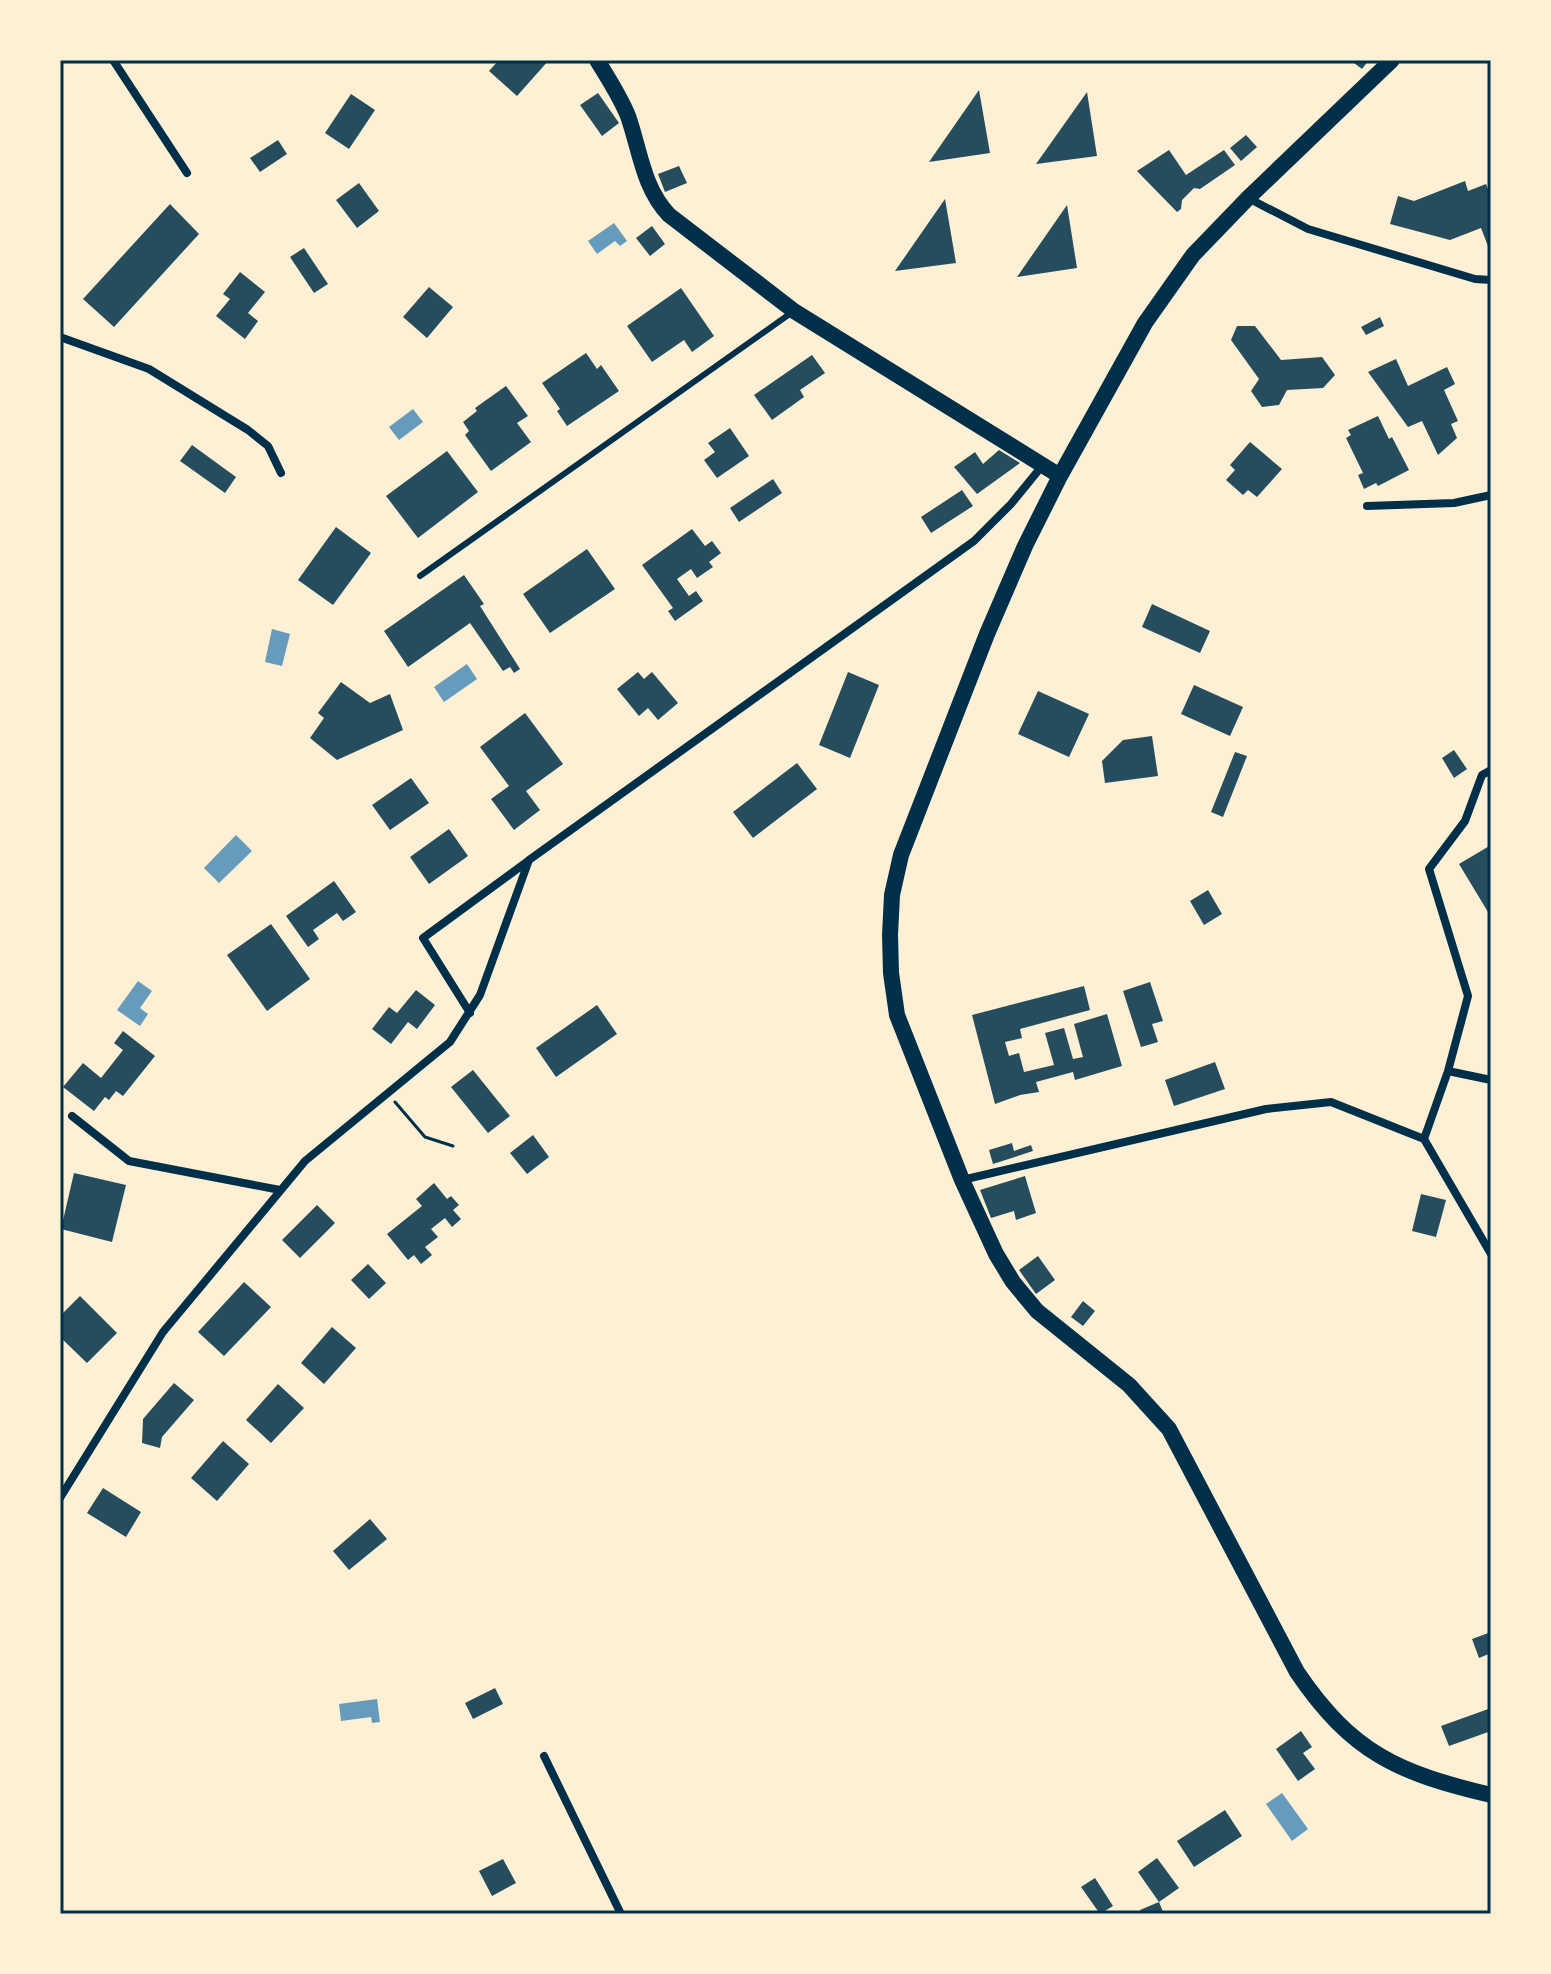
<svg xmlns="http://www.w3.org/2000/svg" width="1551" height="1974" font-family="'Nunito Sans',sans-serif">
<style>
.water{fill:#669bbc}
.building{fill:#264d5e}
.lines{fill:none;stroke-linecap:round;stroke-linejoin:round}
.path{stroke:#003049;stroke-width:3}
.service{stroke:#003049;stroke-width:6}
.minor{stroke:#003049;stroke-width:8}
.secondary{stroke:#003049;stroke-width:16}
.neatline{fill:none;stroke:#003049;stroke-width:3}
</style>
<rect width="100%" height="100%" fill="#fdf0d5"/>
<path class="water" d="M614 223 627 241 620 246 615 241 597 254 588 241Z
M413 409 423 422 399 440 389 427Z
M272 629 290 634 282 666 265 662Z
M467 664 477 679 444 702 434 687Z
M236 835 252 851 219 883 204 868Z
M138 981 152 991 140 1008 148 1014 140 1026 117 1010Z
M377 1699 380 1722 372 1723 371 1717 341 1721 339 1704Z
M1282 1793 1308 1829 1292 1841 1266 1804Z"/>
<path class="building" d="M499 60H549L517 96 489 71Z
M1350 60H1369L1362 69Z
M979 90 990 153 929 162Z
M1087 92 1097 156 1036 164Z
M598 93 619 123 602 136 580 105Z
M351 94 375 110 349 149 325 133Z
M1246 135 1257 147 1241 161 1230 148Z
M278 140 287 154 260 172 250 158Z
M1169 150 1186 175 1224 150 1235 165 1200 189 1194 188 1182 200 1181 209 1177 212 1137 171Z
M679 166 687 183 665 192 658 174Z
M1465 181 1468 191 1486 184 1491 197V254L1481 228 1450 240 1390 224 1398 196 1414 201Z
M359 183 379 211 357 228 336 200Z
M945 199 956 263 895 271Z
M170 204 199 234 114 327 83 299Z
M1067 205 1077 268 1017 277Z
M652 226 665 244 650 256 636 238Z
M304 248 328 284 314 293 290 257Z
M240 272 265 292 248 313 258 321 245 339 216 316 230 299 223 294Z
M429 287 453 307 427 338 403 317Z
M681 288 714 336 692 352 684 340 652 362 627 326Z
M1380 317 1384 326 1366 335 1361 327Z
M1237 326H1255L1281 360 1322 357 1335 375 1323 388 1287 390 1279 405 1262 407 1251 391 1259 379 1231 340Z
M586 353 597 369 601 365 619 391 567 426 557 411 560 409 542 383Z
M812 355 825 373 800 390 804 397 772 420 754 395Z
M1396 359 1408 386 1447 367 1455 384 1444 390 1458 421 1451 424 1457 438 1438 455 1422 421 1408 427 1368 372Z
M506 386 528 416 517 423 531 442 491 471 465 435 469 431 463 422 477 411 475 408Z
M1378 416 1389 439 1392 437 1409 470 1378 486 1376 483 1364 489 1358 475 1363 473 1346 438 1351 435 1348 430Z
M730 428 749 456 717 478 704 460 715 452 708 443Z
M1250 442 1282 469 1257 497 1248 490 1243 495 1226 480 1235 470 1230 465Z
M192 445 236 477 225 493 180 461Z
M999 450 1020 463 977 494 954 467 975 452 983 464Z
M447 451 478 492 418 538 386 496Z
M773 479 782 493 739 522 730 508Z
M962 490 973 506 931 533 921 517Z
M336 527 371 553 333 605 298 580Z
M692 529 705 546 712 541 721 553 709 562 713 567 697 578 691 569 677 579 689 596 696 591 703 601 675 621 668 611 673 608 642 565Z
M587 549 615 589 550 633 523 594Z
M464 575 484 604 480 606 520 669 514 673 510 667 503 671 470 623 408 667 384 631Z
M1152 604 1210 631 1200 653 1142 627Z
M638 672 644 679 652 672 678 703 658 720 648 708 639 716 617 689Z
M848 672 879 685 850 758 819 745Z
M341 682 370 703 390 694 403 730 337 760 310 738 324 718 318 713Z
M1194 685 1243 707 1230 736 1181 714Z
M1038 691 1089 714 1069 757 1018 734Z
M525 713 563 764 526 791 540 810 514 830 491 799 509 786 480 747Z
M1152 736 1158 776 1105 783 1102 761 1123 740Z
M1454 750 1467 769 1454 778 1442 758Z
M1235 752 1247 756 1223 817 1211 812Z
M797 763 817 789 753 838 733 812Z
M411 778 429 803 390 830 372 805Z
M449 829 468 856 429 884 410 857Z
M1491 845V917L1459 864Z
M334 881 356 912 343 921 337 913 313 930 319 939 308 947 286 916Z
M1208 890 1222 914 1204 925 1190 901Z
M271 924 310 979 267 1011 227 955Z
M1150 982 1163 1021 1152 1024 1158 1042 1141 1047 1123 991Z
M1084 986 1090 1010 1020 1029 1022 1038 1005 1042 1009 1056 1019 1053 1024 1072 1054 1065 1045 1033 1064 1028 1073 1059 1083 1057 1074 1024 1107 1014 1122 1066 1075 1080 1073 1072 1036 1082 1039 1092 1020 1095 995 1104 972 1015Z
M416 990 435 1005 417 1029 408 1022 391 1044 372 1029 389 1007 397 1013Z
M597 1005 617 1034 556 1077 536 1048Z
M123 1031 155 1056 123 1096 116 1091 109 1100 105 1097 94 1111 63 1087 83 1063 101 1078 123 1050 114 1043Z
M1215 1062 1225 1089 1174 1106 1165 1080Z
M473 1070 510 1116 488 1133 451 1087Z
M533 1135 549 1157 527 1174 510 1153Z
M1012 1143 1014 1151 1031 1145 1033 1151 993 1164 989 1150Z
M74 1173 126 1185 112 1242 61 1229Z
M1025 1176 1036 1213 1016 1220 1014 1211 991 1218 980 1190Z
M434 1183 447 1199 451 1196 459 1205 453 1210 461 1219 452 1227 445 1218 431 1229 438 1237 425 1247 432 1255 421 1264 414 1255 408 1260 387 1234 422 1206 416 1199Z
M1421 1194 1446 1200 1436 1237 1412 1231Z
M317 1205 335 1223 300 1258 282 1240Z
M1038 1256 1055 1280 1036 1294 1019 1270Z
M368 1264 386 1283 369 1299 351 1280Z
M244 1282 271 1307 224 1356 198 1332Z
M80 1296 117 1333 87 1363 60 1337V1316Z
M1083 1301 1095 1311 1083 1326 1071 1317Z
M332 1327 356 1348 324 1384 301 1363Z
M174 1383 194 1400 162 1437 160 1448 142 1443 143 1419Z
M278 1384 304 1408 271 1443 246 1420Z
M223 1441 249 1464 217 1501 191 1478Z
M103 1488 141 1512 126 1537 87 1513Z
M370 1519 387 1539 349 1570 333 1551Z
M1491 1632V1653L1479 1658 1472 1639Z
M495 1688 503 1704 473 1719 465 1703Z
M1491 1708V1731L1449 1746 1441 1726Z
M1301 1731 1312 1747 1303 1753 1315 1769 1298 1781 1276 1749Z
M1225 1810 1242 1836 1194 1867 1177 1841Z
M1157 1858 1179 1888 1159 1902 1138 1872Z
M503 1859 516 1883 492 1896 479 1871Z
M1095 1878 1113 1906 1100 1914 1081 1887Z
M1159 1902 1164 1914H1141L1140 1910Z"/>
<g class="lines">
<path class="path" d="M395 1102 425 1137 453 1146"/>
<path class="service" d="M420 576 791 313"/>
<path class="minor" d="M113 60 187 173
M1248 198 1308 229 1475 279 1491 280
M60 337 149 369 248 430 268 446 281 473
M1367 506 1454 503 1491 495
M470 1013 423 938 528 861
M1448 1071 1491 1080
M72 1116 129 1161 280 1190
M1424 1139 1491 1254
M962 1180 1266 1109 1331 1102 1424 1139 1448 1071 1468 996 1429 869 1465 821 1482 775 1491 770
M60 1498 163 1332 305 1161 450 1042 480 995 529 860 974 541 1011 504 1042 466
M544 1756 621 1914"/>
<path class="secondary" d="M597 60C608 78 620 96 628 116 640 150 643 188 669 215L794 311 1060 476
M1392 60 1248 198 1193 255 1145 323 1060 476 1025 546 987 634 901 855 892 895 890 935 891 973 897 1015 962 1180 996 1254 1013 1282 1037 1311 1129 1385 1169 1429 1297 1672C1352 1753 1398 1773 1491 1795"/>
</g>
<rect width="1551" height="1974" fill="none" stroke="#fdf0d5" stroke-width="124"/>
<rect x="62" y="62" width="1427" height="1850" class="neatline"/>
</svg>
